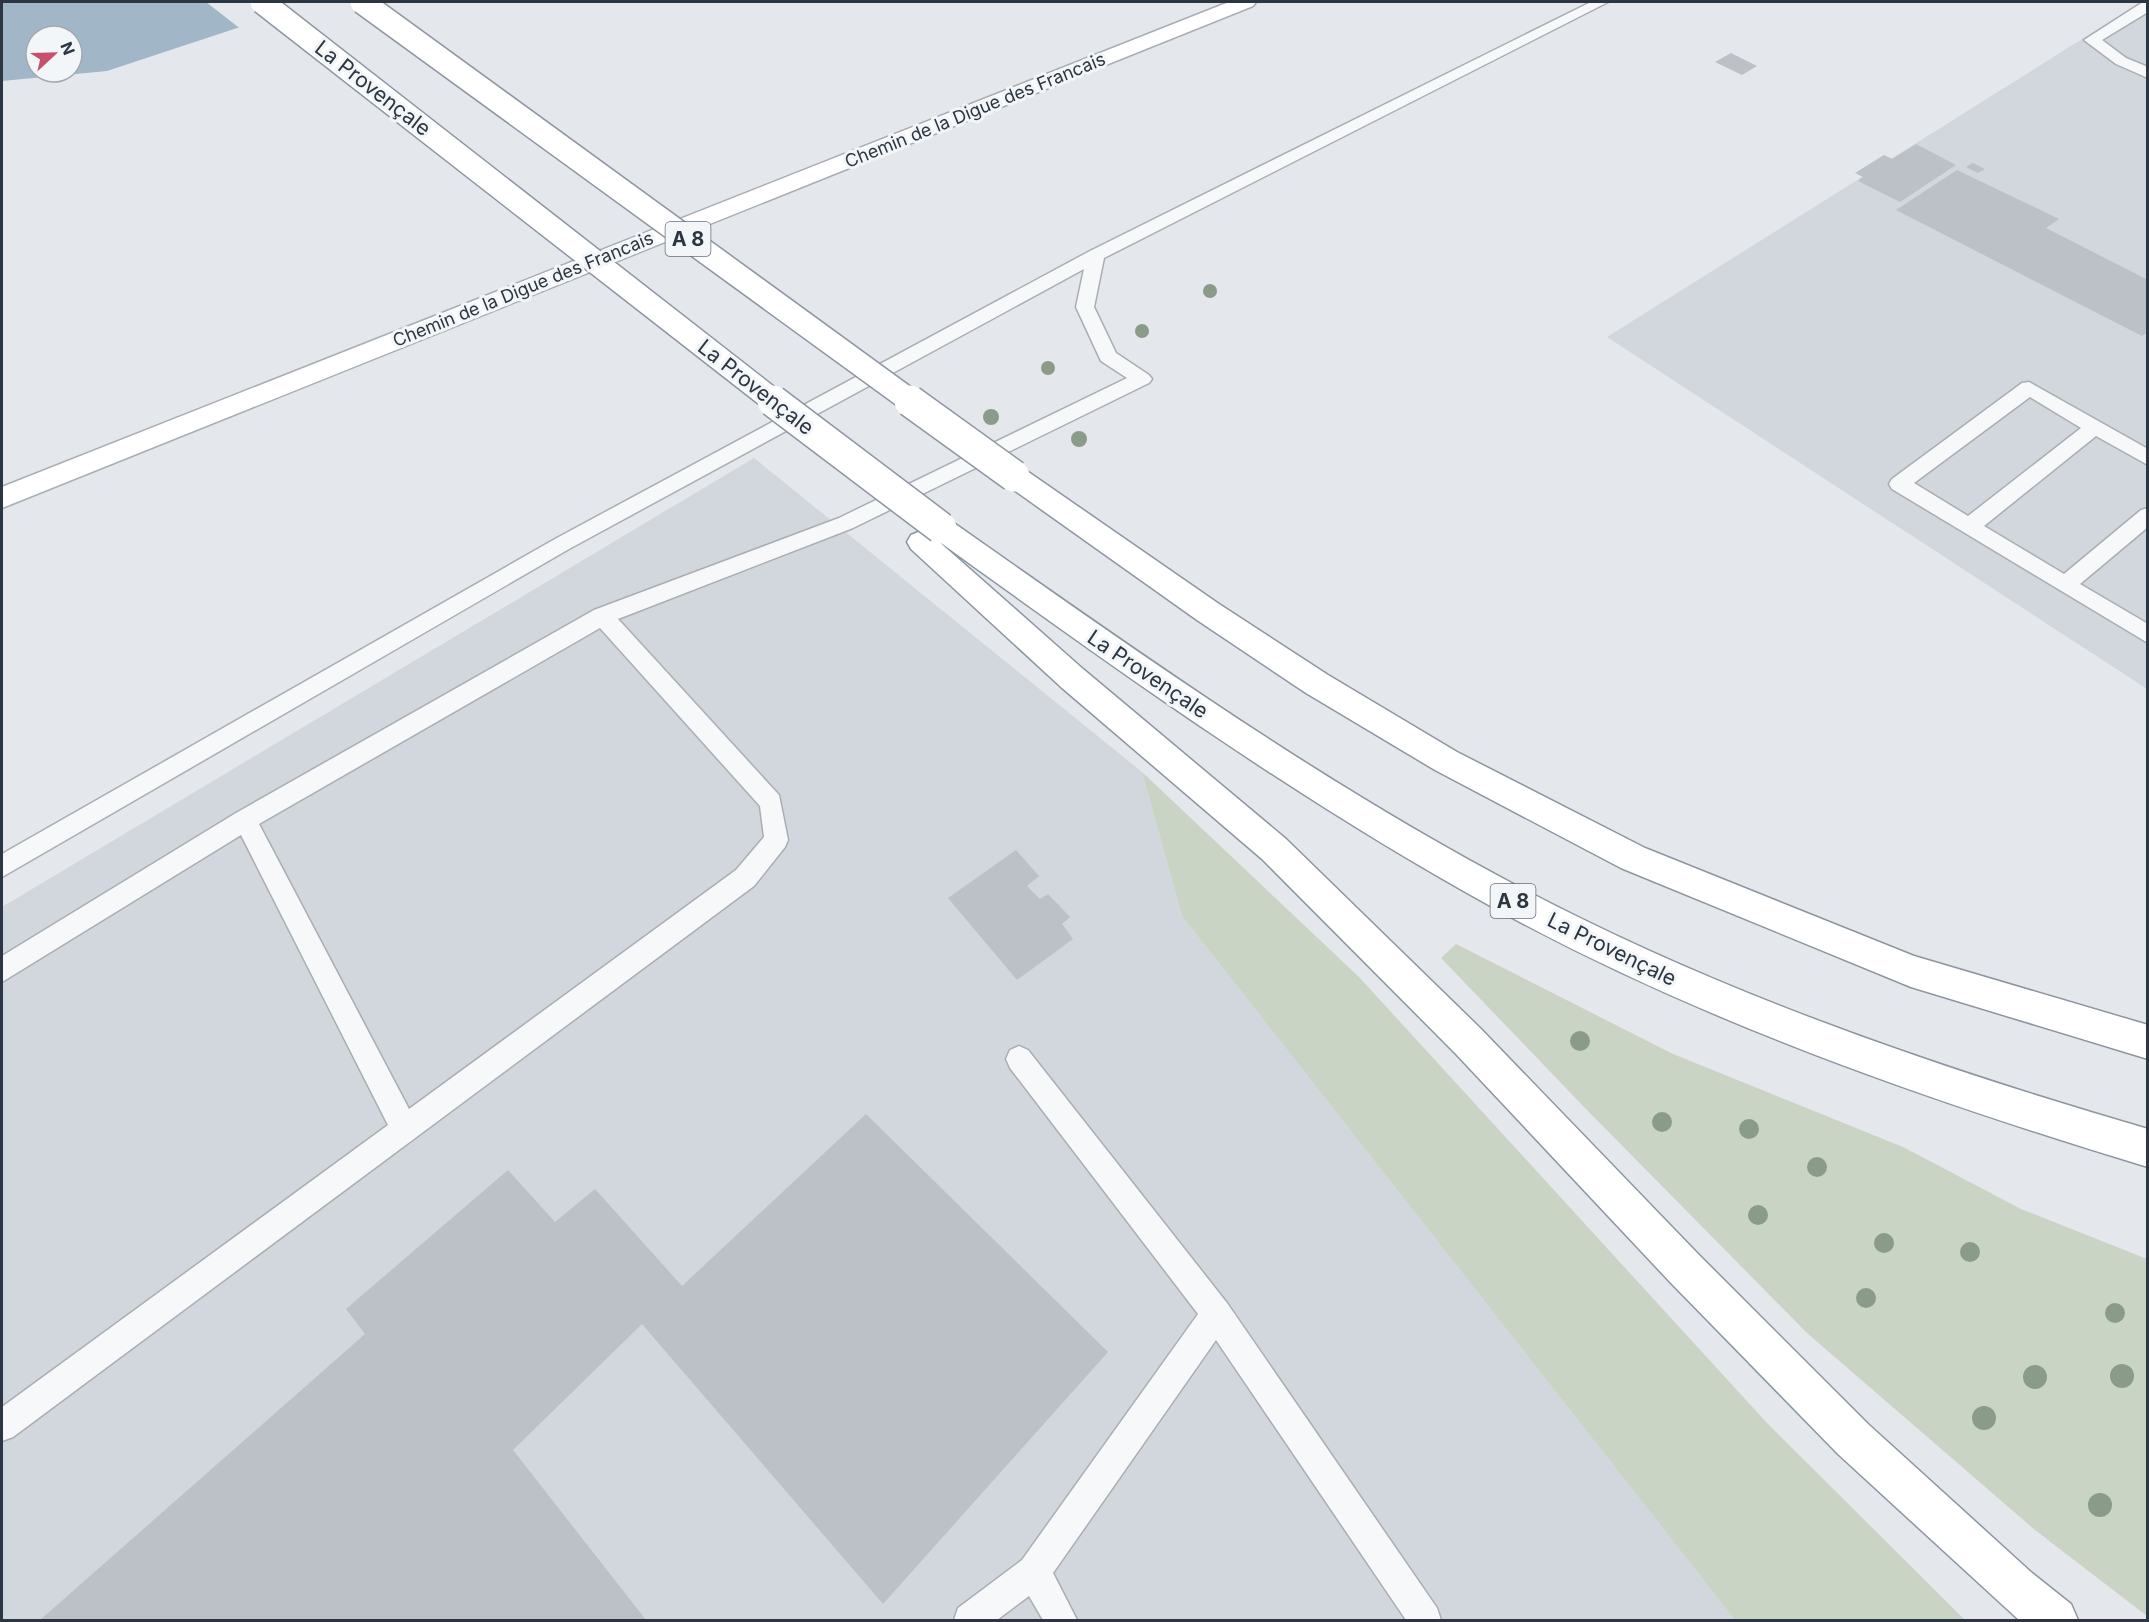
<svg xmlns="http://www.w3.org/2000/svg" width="2149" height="1622" font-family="Inter,sans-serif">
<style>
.built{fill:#d2d6dd}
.green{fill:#cad4c5}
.water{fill:#a1b7c8;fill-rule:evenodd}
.pier{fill:#e4e7eb}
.building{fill:#bbc1c7}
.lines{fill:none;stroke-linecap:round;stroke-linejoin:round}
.service-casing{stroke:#a9aeb5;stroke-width:3}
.secondary-casing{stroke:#a9aeb5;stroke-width:3}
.motorway-casing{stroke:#8c96a1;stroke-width:3}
.service{fill:#f6f8f9;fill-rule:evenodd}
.secondary{fill:#fff;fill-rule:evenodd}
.motorway{fill:#fff;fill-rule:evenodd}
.motorway-bridge-far1-casing{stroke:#8c96a1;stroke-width:26;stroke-linecap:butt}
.motorway-bridge-casing{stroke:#8c96a1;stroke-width:34;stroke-linecap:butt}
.motorway-bridge-far1{stroke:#fff;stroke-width:23}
.motorway-bridge{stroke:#fff;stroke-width:31}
.tree{fill:#8b9b8a}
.labels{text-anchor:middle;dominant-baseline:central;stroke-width:6;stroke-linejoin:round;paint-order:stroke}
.far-street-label{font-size:18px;fill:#2c3642;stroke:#f3f6f8}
.shield{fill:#f3f6f8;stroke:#687079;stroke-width:1.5}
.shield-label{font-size:20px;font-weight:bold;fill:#2c3642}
.street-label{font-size:21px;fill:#2c3642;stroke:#f3f6f8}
</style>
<rect width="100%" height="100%" fill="#e4e7eb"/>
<path class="built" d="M2141 2H2147V689L1607 337Z
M754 458 1142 772 1182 916 1735 1620H2V907Z"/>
<path class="green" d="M1142 772 1359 977 1767 1423 1965 1620H1735L1182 916Z
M1456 944 1673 1054 1903 1147 2021 1209 2147 1259V1616L2035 1530 1807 1333 1586 1109 1441 958Z"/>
<path class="water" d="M2 2H316L107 71 2 81ZM36 36H72V72H36Z"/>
<path class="pier" d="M206 2H319L242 30Z"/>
<path class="building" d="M1731 53 1757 66 1742 75 1715 62Z
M1916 144 1956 165 1900 202 1858 181 1863 177 1855 173 1884 155 1892 159Z
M1973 163 1985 169 1978 173 1966 167Z
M1957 170 2059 219 2046 228 2148 280V332L2142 336 1896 210Z
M1016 850 1039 876 1027 886 1040 899 1048 894 1070 917 1062 924 1073 939 1017 980 948 898Z
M866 1114 1108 1352 883 1604 642 1324 513 1450 646 1620H40L365 1334 346 1309 508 1170 555 1222 595 1189 682 1286Z"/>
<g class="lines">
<g class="service-casing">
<path id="service" d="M1591 2H1608L1104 258 1094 307 1116 353 1149 375 1152 379 1149 383 853 528 618 619 779 795 788 840 785 847 754 886 13 1437 2 1441V1407L388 1125 241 835 2 982V956L236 813 594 610 839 518 1127 378 1101 361 1076 307 1084 269 569 549 2 877V854L555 539 1090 251ZM600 628 760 806 764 837 736 870 409 1109 259 824Z
M2143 2H2148V12L2102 40 2126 58 2148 67V78L2116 64 2084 40Z
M2029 382 2148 449V465L2096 436 1984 526 2064 574 2141 510 2148 508V527L2080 584 2148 624V643L1892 489 1889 484 1892 479 2022 383ZM2030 397 2081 428 1968 516 1914 483Z
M1019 1046 1028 1050 1227 1303 1437 1608 1441 1620H1406L1216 1340 1053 1573 1077 1620H1043L1029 1596 997 1620H954L958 1608 1022 1560 1198 1314 1010 1068 1006 1059 1010 1050Z"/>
</g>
<g class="secondary-casing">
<path id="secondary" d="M1229 2H1256L1253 6 2 508V487Z"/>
</g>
<g class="motorway-casing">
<path id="motorway" d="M1014 466 1024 469 1219 604 1328 675 1457 752 1645 848 1914 956 2148 1025V1059L1911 987 1621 868 1435 770 1306 693 1197 620 1004 483 1000 476 1004 469Z
M941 518 951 521C1136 651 1321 783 1521 888 1720 993 1932 1066 2148 1129V1167C1924 1099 1700 1021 1494 908 1299 801 1117 670 937 540L1083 669 1286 839 1481 1029 1699 1255 1868 1424 2032 1573 2071 1604 2078 1620H2019L1838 1454 1671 1283 1455 1053 1262 859 1061 687 911 549 907 542 911 535 921 531 930 534 927 528 931 521Z"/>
</g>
<use href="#service" class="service"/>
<use href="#secondary" class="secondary"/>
<use href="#motorway" class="motorway"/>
<g class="motorway-bridge-far1-casing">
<path id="motorway-bridge-far1" d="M262 2 775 402
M362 2 912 402"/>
</g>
<g class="motorway-bridge-casing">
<path id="motorway-bridge" d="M773 401 941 528
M910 401 1014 476"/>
</g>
<use href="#motorway-bridge-far1" class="motorway-bridge-far1"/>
<use href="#motorway-bridge" class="motorway-bridge"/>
</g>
<g class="tree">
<circle cx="1210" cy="291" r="7"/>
<circle cx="1142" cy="331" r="7"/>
<circle cx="1048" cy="368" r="7"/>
<circle cx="991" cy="417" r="8"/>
<circle cx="1079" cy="439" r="8"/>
<circle cx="1580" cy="1041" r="10"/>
<circle cx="1662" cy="1122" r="10"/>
<circle cx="1749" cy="1129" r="10"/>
<circle cx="1817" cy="1167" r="10"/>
<circle cx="1758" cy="1215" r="10"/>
<circle cx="1884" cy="1243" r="10"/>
<circle cx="1970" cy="1252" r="10"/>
<circle cx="1866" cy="1298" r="10"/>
<circle cx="2115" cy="1313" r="10"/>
<circle cx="2122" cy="1376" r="12"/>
<circle cx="2035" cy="1377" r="12"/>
<circle cx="1984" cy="1418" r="12"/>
<circle cx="2100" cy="1505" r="12"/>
</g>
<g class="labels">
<g class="far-street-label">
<text transform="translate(975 110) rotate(-22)">Chemin de la Digue des Francais</text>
<text transform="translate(523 289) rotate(-22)">Chemin de la Digue des Francais</text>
</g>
<g class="shield">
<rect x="665.5" y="222" width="45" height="34" rx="4.5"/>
<rect x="1490.5" y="884" width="45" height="34" rx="4.5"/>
</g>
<g class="shield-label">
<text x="688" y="239">A 8</text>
<text x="1513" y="901">A 8</text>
</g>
<g class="street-label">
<text transform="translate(373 88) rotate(38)">La Provençale</text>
<text transform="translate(756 387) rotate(38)">La Provençale</text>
<text transform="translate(1148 674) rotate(34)">La Provençale</text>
<text transform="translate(1612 949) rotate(26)">La Provençale</text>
</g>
</g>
<rect width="2149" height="1622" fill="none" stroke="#2c3642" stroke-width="6"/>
<g transform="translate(54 54) rotate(68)"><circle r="28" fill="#f3f6f8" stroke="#a3a9af" stroke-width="1.5"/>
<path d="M0-4.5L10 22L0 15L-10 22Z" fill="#c7516c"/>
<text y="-9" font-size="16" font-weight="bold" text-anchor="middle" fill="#2c3642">N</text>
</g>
</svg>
